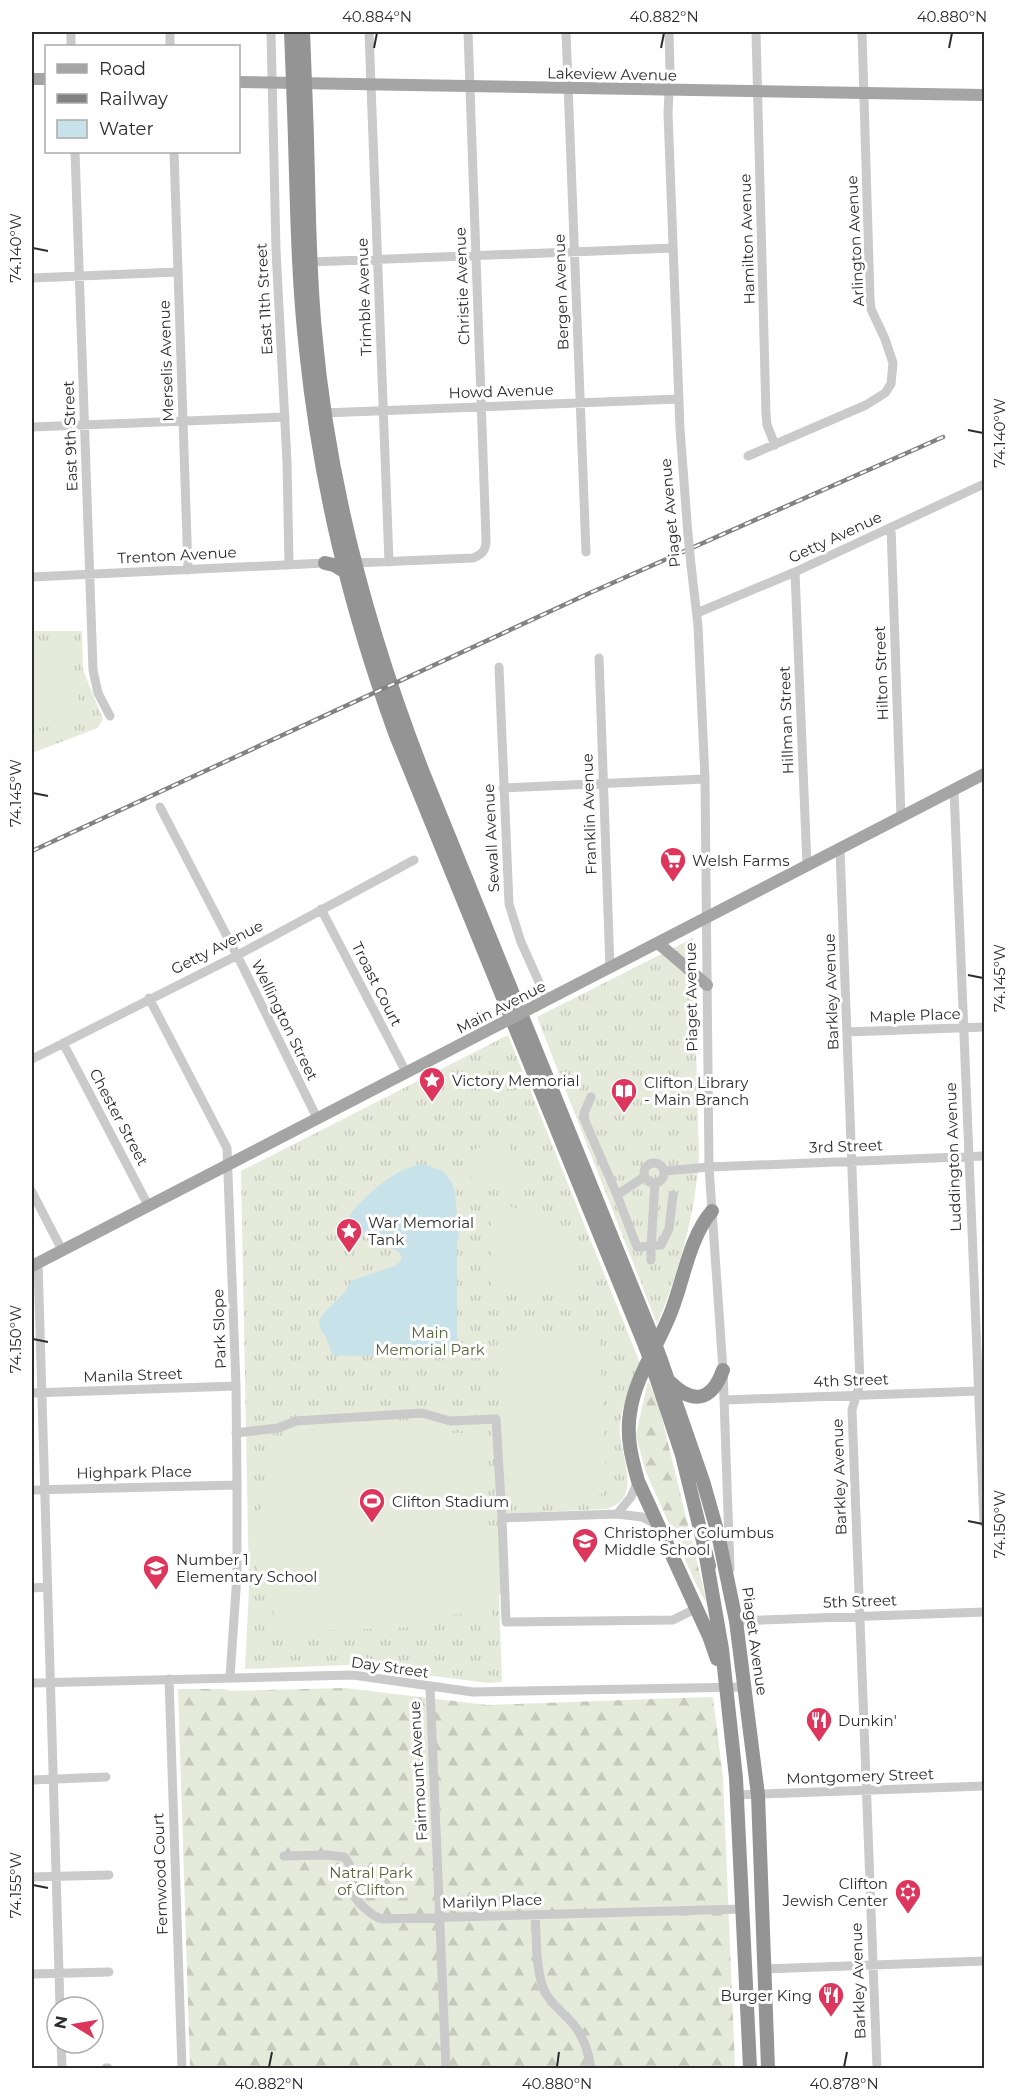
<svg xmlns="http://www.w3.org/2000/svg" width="1016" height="2100" font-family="Montserrat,sans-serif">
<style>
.grass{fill:url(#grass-tufts)}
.forest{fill:url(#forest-firs)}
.pitch{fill:#e6eadb}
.water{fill:#c8e2ea}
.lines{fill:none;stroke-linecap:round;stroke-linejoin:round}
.minor{stroke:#cacaca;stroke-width:9}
.major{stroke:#a5a5a5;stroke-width:12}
.highway{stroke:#949494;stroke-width:14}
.rail-casing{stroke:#828282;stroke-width:4.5}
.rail{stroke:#fff;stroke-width:2;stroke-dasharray:7;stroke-linecap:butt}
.minor-bridge{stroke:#cacaca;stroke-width:9}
.major-bridge{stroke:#a5a5a5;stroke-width:12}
.highway-bridge{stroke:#949494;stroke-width:14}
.ticks{fill:none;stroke:#2d2d2d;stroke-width:2}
.labels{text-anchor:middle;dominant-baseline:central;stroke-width:6;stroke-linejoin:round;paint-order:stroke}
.street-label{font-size:15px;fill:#2d2d2d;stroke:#fff}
.poi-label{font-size:15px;fill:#2d2d2d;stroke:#fff;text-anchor:start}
.park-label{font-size:15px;fill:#57673d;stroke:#fff}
.neatline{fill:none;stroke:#2d2d2d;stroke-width:2}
.ticks-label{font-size:15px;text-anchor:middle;fill:#2d2d2d}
</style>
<defs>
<pattern id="grass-tufts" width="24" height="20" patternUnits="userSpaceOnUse" patternTransform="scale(1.5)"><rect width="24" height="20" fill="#e6eadb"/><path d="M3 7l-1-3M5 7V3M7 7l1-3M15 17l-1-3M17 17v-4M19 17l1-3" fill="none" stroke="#c6c9bc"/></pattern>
<pattern id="forest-firs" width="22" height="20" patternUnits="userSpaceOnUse" patternTransform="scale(1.5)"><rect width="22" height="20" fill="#e6eadb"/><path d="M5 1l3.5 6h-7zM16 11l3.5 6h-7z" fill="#c6c9bc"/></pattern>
</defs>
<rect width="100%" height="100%" fill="#fff"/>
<path class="grass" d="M32 631H82L83 670 103 719 98 728 32 753Z
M693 938 699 1158C695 1216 679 1271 657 1324L537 1017Z
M508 1035 640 1363C632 1384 622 1403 620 1425 617 1452 647 1499 605 1509L499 1514 502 1594H499L502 1682 488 1683 348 1665 245 1669 249 1588 241 1171Z"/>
<path class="forest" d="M648 1380 659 1406 707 1603 697 1586 645 1470 636 1435Z
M345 1688 487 1705 710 1697 713 1698 723 1777 735 2068H190L178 1689H224L230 1691Z"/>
<path class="pitch" d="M65 647 81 711 76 720 32 730V656L42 651Z
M507 1138 521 1179 476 1193 463 1153Z
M508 1206C554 1215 577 1243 579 1289L500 1294 491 1285V1207Z
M599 1331 607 1490 600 1495 509 1500 497 1354 500 1349 497 1344 500 1340 507 1341 510 1339Z
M440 1425 453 1433H475L485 1441 489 1535H500L502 1594H492V1618H480V1613L414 1617 413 1627 283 1632V1621L274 1622 273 1587 259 1572 252 1553V1533L257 1514 269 1495 266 1451 278 1439 298 1438V1431Z"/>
<path class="water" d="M418 1164H424L443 1171 451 1181 455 1192 459 1237 457 1243V1347L454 1352 451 1351 414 1355 333 1356 324 1333 321 1331 319 1321 322 1315 344 1293 351 1281 394 1266 400 1262 402 1257 399 1252 351 1227 348 1224C349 1213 352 1212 359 1204 372 1191 384 1180 401 1171 406 1168 413 1167 418 1164Z"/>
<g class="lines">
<path class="minor" d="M71 32V46
M170 32V46
M271 32 276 250 287 462 289 565
M369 32 389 562
M566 32 586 552
M669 32 670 71 668 113 680 429 688 535
M756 32 766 414 767 425 775 445
M75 152 93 670 98 693 110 716
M174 152 188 570
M311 262 673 248
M32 278 178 272
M324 413 678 399
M32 427 285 417
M748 456 866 405 885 393 891 384 893 363 885 339 871 309 870 298 862 32
M891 527 901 817
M354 563 473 558C483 554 486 550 486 539L468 32
M691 565 698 626 705 779 709 1167 723 1370 730 1569
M795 572 807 866
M32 577 325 563
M697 613 795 572 984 484
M599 658 610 968
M499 667 509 904 521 942 547 1000
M503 788 705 779
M954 790 984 1523
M160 807 243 967 317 1118
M840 849 860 1383 852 1410 877 2068
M321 909 406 1072
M149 998 227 1148 236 1386 237 1485V1575L230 1677
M847 1032 984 1027
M63 1043 148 1205
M32 1059 236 956 414 860
M591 1097 584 1113 585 1121 617 1195 644 1177
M644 1173a10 10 0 1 1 20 0a10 10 0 1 1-20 0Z
M665 1171 709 1167 984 1156
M32 1192 62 1250
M617 1195 637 1247 651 1246 655 1183
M651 1260V1246L661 1245 669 1229 673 1195
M38 1262 60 2007
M32 1393 236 1386
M724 1400 979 1391
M236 1433 278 1428 296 1421 422 1413 450 1421 496 1419 502 1518
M638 1481 631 1497 617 1514 502 1518 506 1622 673 1620 697 1608
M32 1490 237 1485
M617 1514 642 1517 658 1525
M32 1588 48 1587
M736 1621 984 1612
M169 1679 182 2068
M32 1683 353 1675 473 1692 744 1687
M430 1687 446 2068
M32 1780 106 1777
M737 1795 984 1786
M284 1856 326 1855 344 1857C354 1866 349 1877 351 1889 354 1900 371 1916 382 1919L742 1909
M32 1877 109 1875
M535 1915C537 1939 535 1967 544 1990 551 2006 568 2015 577 2029 585 2041 589 2055 591 2068
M764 1969 984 1961
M32 1974 109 1972
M61 2043 62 2068
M106 2068H108"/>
<path class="major" d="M32 79H46
M238 82 984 95
M658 943 707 985
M535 1006 984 774
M32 1266 500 1024"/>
<path class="highway" d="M291 32 292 57
M303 32 304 57
M306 109C309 183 308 258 315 331 328 483 367 628 422 770L652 1336
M294 110C297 190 297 271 306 350 320 485 349 605 395 733L646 1348
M325 563 334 565 344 571
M712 1211C689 1238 684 1279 671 1312 658 1346 635 1377 630 1413 626 1437 632 1459 638 1481L709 1636 717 1659
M661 1360 703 1481 718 1534 736 1621 758 1795 768 2068
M655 1374 682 1455 709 1566
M670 1382C693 1405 712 1401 723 1370
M706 1557 722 1649 736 1778 750 2068"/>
<g class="rail-casing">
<path id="rail" d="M32 851 592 592 943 437"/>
</g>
<use href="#rail" class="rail"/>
<path class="minor-bridge" d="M688 535 691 565"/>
<path class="major-bridge" d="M500 1024 535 1006"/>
<path class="highway-bridge" d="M292 57 294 110
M304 57 306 109
M652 1336 661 1360
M646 1348 655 1374"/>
</g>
<path class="ticks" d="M374 48 377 33M661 48 664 33M949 48 952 33M33 248 48 251M968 430 983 433M33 793 48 796M968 975 983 978M33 1339 48 1342M968 1521 983 1524M33 1885 48 1888M269 2067 272 2052M557 2067 559 2052M844 2067 847 2052"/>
<defs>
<g id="supermarket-pin" transform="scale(1.35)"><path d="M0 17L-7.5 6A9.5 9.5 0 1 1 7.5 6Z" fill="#de355c" stroke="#fff"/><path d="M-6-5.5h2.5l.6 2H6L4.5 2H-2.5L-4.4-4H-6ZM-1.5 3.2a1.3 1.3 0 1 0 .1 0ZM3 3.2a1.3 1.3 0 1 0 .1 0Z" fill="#fff"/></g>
<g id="sight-pin" transform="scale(1.35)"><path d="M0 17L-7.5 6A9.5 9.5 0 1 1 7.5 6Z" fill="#de355c" stroke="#fff"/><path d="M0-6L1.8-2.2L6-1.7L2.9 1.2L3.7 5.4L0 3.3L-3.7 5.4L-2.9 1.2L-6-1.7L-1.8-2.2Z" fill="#fff"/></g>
<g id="library-pin" transform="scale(1.35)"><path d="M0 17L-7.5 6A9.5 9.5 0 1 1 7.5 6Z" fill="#de355c" stroke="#fff"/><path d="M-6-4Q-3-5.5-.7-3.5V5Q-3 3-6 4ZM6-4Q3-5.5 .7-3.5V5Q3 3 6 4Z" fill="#fff"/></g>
<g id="stadium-pin" transform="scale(1.35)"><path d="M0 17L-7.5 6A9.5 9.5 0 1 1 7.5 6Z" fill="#de355c" stroke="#fff"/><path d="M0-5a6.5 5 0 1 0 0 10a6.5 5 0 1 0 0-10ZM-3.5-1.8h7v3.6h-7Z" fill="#fff"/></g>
<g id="school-pin" transform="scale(1.35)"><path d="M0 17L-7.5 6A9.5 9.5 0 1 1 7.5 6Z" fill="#de355c" stroke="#fff"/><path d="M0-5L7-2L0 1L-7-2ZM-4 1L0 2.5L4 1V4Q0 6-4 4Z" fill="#fff"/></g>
<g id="restaurant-pin" transform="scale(1.35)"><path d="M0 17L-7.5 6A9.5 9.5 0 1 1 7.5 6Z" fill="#de355c" stroke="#fff"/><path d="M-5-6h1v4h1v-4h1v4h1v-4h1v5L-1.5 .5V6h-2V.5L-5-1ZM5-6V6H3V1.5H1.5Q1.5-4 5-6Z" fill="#fff"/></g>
<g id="synagogue-pin" transform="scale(1.35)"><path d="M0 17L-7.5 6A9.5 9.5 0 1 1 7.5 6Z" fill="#de355c" stroke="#fff"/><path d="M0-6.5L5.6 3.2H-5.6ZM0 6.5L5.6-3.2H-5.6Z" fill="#fff"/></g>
</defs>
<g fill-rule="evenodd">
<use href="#supermarket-pin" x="673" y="860"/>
<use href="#sight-pin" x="432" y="1080"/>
<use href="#library-pin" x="624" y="1091"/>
<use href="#sight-pin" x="349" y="1231"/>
<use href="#stadium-pin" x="372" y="1501"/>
<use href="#school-pin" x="585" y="1541"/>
<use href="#school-pin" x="156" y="1568"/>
<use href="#restaurant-pin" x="819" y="1720"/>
<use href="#synagogue-pin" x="908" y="1892"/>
<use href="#restaurant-pin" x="831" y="1995"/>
</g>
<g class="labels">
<g class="street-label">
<text transform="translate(612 74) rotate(1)">Lakeview Avenue</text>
<text transform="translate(747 239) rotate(-92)">Hamilton Avenue</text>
<text transform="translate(855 241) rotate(-93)">Arlington Avenue</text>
<text transform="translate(462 286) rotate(-92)">Christie Avenue</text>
<text transform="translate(561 292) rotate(-92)">Bergen Avenue</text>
<text transform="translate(364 297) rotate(-92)">Trimble Avenue</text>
<text transform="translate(264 299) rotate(-93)">East 11th Street</text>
<text transform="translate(166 361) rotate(-92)">Merselis Avenue</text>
<text transform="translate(501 391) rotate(-2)">Howd Avenue</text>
<text transform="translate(70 436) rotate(-92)">East 9th Street</text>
<text transform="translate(670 513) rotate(-95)">Piaget Avenue</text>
<text transform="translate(835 537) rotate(-25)">Getty Avenue</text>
<text transform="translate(177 555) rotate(-3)">Trenton Avenue</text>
<text transform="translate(881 673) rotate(-92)">Hilton Street</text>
<text transform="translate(786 720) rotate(-92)">Hillman Street</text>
<text transform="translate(589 814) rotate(-92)">Franklin Avenue</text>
<text transform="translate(491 838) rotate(-93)">Sewall Avenue</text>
<text transform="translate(217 947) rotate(-27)">Getty Avenue</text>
<text transform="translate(377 984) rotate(63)">Troast Court</text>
<text transform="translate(831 992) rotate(-92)">Barkley Avenue</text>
<text transform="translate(691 997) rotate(-91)">Piaget Avenue</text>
<text transform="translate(501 1007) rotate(-27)">Main Avenue</text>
<text transform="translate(915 1015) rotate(-2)">Maple Place</text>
<text transform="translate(285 1020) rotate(64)">Wellington Street</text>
<text transform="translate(119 1117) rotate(62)">Chester Street</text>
<text transform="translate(846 1146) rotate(-2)">3rd Street</text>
<text transform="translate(953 1157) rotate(-92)">Luddington Avenue</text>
<text transform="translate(219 1329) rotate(-92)">Park Slope</text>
<text transform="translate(133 1375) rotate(-2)">Manila Street</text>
<text transform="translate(851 1380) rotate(-2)">4th Street</text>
<text transform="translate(134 1472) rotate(-1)">Highpark Place</text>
<text transform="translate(839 1477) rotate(-92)">Barkley Avenue</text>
<text transform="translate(860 1601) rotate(-2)">5th Street</text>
<text transform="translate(755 1641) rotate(82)">Piaget Avenue</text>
<text transform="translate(390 1667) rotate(8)">Day Street</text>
<text transform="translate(418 1771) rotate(-93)">Fairmount Avenue</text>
<text transform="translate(860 1776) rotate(-2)">Montgomery Street</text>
<text transform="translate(160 1874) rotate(-92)">Fernwood Court</text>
<text transform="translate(492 1901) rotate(-2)">Marilyn Place</text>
<text transform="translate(858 1981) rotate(-92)">Barkley Avenue</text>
</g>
<g class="poi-label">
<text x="692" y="860">Welsh Farms</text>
<text x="452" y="1080">Victory Memorial</text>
<text x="644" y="1082">Clifton Library<tspan x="644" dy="17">- Main Branch</tspan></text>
<text x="368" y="1222">War Memorial<tspan x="368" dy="17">Tank</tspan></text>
<text x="392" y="1501">Clifton Stadium</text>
<text x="604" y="1532">Christopher Columbus<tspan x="604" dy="17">Middle School</tspan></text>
<text x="176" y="1559">Number 1<tspan x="176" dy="17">Elementary School</tspan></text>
<text x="838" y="1720">Dunkin'</text>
<text x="888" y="1883" text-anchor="end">Clifton<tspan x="888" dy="17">Jewish Center</tspan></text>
<text x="812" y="1995" text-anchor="end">Burger King</text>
</g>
<g class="park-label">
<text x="430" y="1332">Main<tspan x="430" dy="17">Memorial Park</tspan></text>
<text x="371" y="1872">Natral Park<tspan x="371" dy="17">of Clifton</tspan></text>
</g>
</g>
<rect width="1016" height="2100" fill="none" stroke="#ffffff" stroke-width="66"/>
<rect x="45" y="45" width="195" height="108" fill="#ffffff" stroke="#ababab" stroke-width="1.5"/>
<rect x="57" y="64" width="30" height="9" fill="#a5a5a5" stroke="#ababab" stroke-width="1.5"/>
<text x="99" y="75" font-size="18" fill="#2d2d2d">Road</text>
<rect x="57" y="94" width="30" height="9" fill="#828282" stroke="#ababab" stroke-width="1.5"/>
<text x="99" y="105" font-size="18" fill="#2d2d2d">Railway</text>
<rect x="57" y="120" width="30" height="18" fill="#c8e2ea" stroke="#ababab" stroke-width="1.5"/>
<text x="99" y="135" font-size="18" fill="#2d2d2d">Water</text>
<g transform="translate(75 2025) rotate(281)"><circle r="28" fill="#ffffff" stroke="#ababab" stroke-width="1.5"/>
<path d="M0-4.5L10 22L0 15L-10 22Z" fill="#de355c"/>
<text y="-9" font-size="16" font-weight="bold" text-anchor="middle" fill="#2d2d2d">N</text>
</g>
<rect x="33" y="33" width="950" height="2034" class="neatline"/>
<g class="ticks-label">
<text x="377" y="22">40.884°N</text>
<text x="664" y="22">40.882°N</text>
<text x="952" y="22">40.880°N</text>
<text transform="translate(16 248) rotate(-90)" y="5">74.140°W</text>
<text transform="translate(1000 433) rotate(-90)" y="5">74.140°W</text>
<text transform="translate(16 793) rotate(-90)" y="5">74.145°W</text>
<text transform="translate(1000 978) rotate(-90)" y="5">74.145°W</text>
<text transform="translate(16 1339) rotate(-90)" y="5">74.150°W</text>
<text transform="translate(1000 1524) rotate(-90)" y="5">74.150°W</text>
<text transform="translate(16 1885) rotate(-90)" y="5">74.155°W</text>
<text x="269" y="2089">40.882°N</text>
<text x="557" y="2089">40.880°N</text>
<text x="844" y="2089">40.878°N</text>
</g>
</svg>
